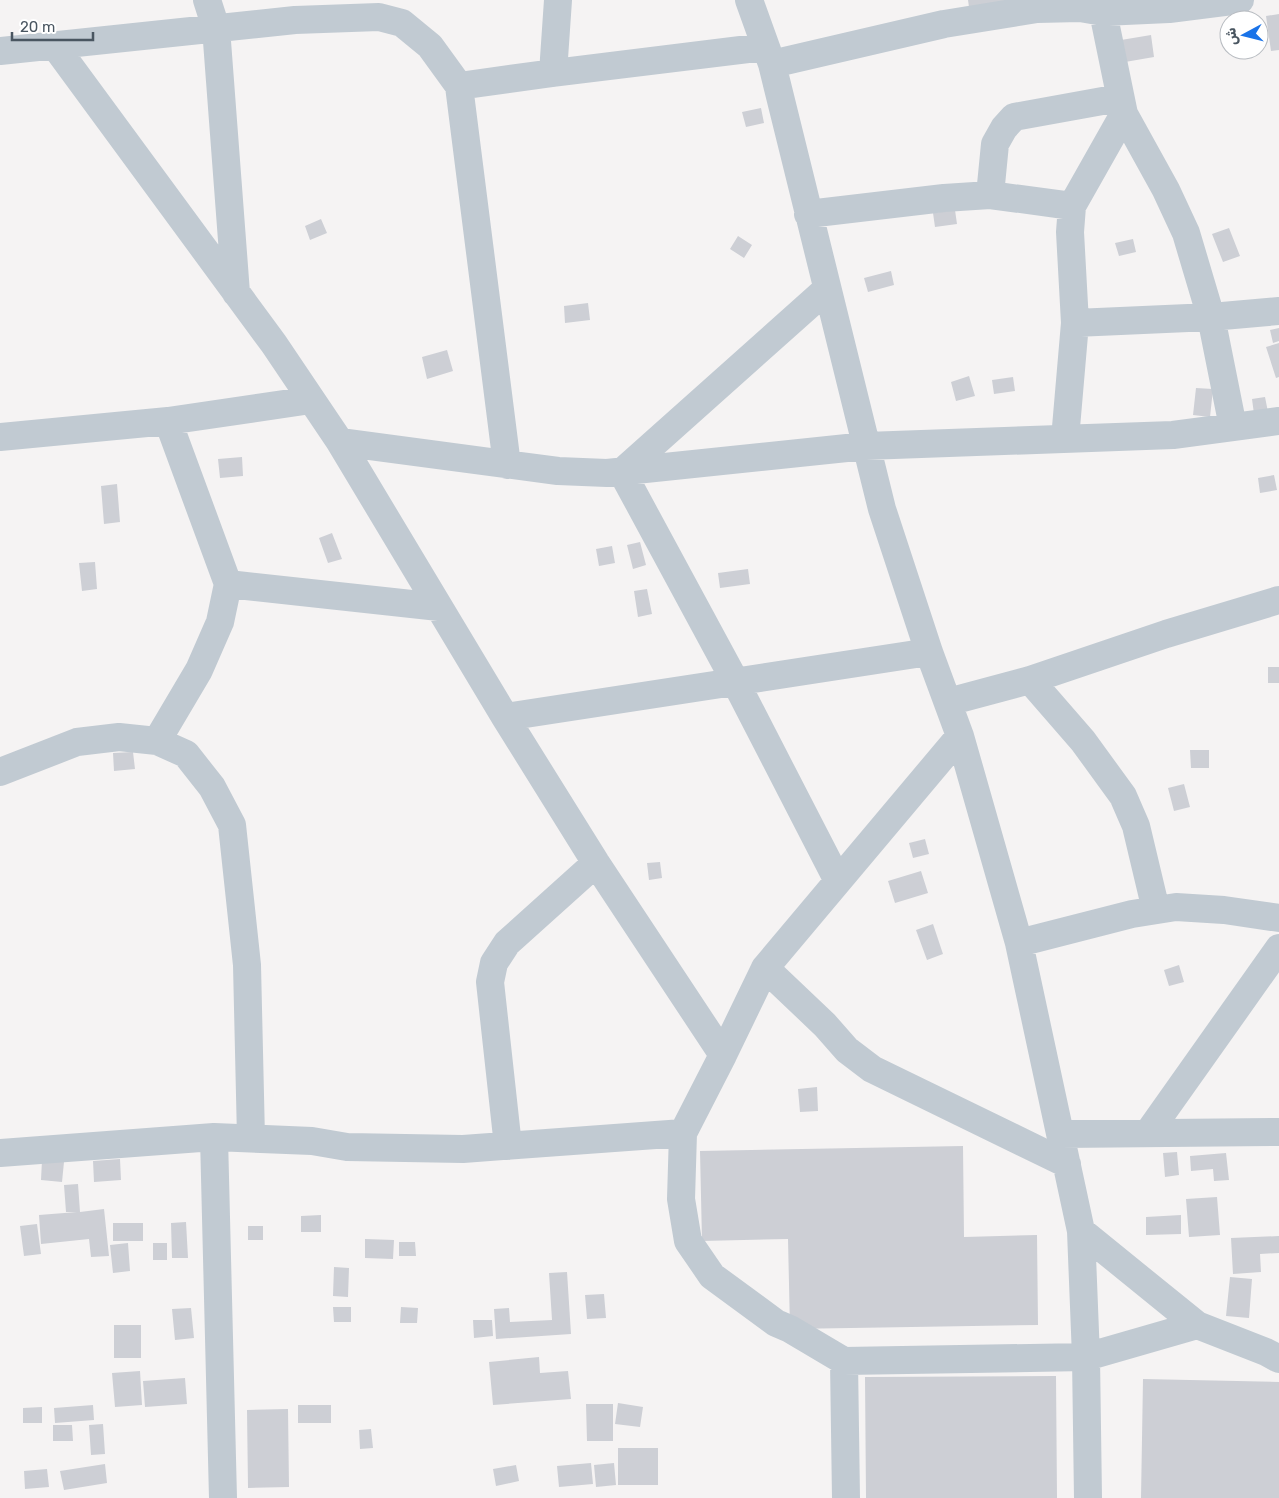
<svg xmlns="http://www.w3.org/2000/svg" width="1279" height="1498" font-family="Rubik,'Noto Naskh Arabic',sans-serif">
<rect width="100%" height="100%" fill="#f5f3f3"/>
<path fill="#cdcfd5" d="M968,0H1015L970,14Z
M1279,14V50L1271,51L1266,16Z
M1151,35L1154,57L1125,62L1121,40Z
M761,108L764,123L746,127L742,112Z
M955,210L957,224L935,227L933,213Z
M321,219L327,233L310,240L305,226Z
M1229,228L1240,256L1223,262L1212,234Z
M738,236L752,245L744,258L730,249Z
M1133,239L1136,252L1119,256L1115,243Z
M891,271L894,285L868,292L864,278Z
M588,303L590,320L565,323L564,306Z
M1279,328V341L1273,343L1270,330Z
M1279,343V377L1276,378L1266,347Z
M447,350L453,371L427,379L422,357Z
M969,376L975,396L956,401L951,382Z
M1013,377L1015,391L994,394L992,380Z
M1196,388L1213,389L1210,417L1193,415Z
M1265,397L1268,412L1254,414L1252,399Z
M242,457L243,476L220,478L218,459Z
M1274,475L1277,490L1260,493L1258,478Z
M117,484L120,522L104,524L101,486Z
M332,533L342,559L328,563L319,538Z
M640,542L646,565L633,569L627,545Z
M612,546L615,563L599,566L596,549Z
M95,562L97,589L82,591L79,563Z
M748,569L750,584L720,588L718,573Z
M647,589L652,614L638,617L634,591Z
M1268,667H1279V683H1268Z
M1190,750H1209V768H1191Z
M133,752L135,769L114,771L113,753Z
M1184,784L1190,807L1174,811L1168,788Z
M925,839L929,854L913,858L909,843Z
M660,862L662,878L649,880L647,863Z
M921,871L928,893L895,903L888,881Z
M933,924L943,954L927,960L916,930Z
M1179,965L1184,982L1169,986L1164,970Z
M817,1087L818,1111L800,1112L798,1089Z
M963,1146L964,1237L1037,1235L1038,1325L790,1329L788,1239L702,1241L700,1151Z
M1177,1152L1179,1175L1165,1177L1163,1153Z
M1226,1153L1229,1180L1214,1181L1213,1169L1191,1171L1190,1156Z
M120,1159L121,1180L94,1182L93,1161Z
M42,1160L64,1162L62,1182L41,1180Z
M78,1184L80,1212L104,1209L109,1256L91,1257L89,1239L41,1244L39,1215L77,1212H66L64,1185Z
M1217,1197L1220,1235L1189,1237L1186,1199Z
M321,1215V1232H301V1216Z
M1181,1215V1234L1146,1235V1217Z
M186,1222L188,1258H172L171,1223Z
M113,1223H143V1241H113Z
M37,1224L41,1254L24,1256L20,1226Z
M248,1226H263V1240H248Z
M1279,1236V1253L1260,1254L1261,1272L1233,1274L1231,1238Z
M365,1239L394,1240L393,1259L365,1258Z
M399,1242H415L416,1256H399Z
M128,1243L130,1271L113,1273L110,1245Z
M153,1243H167V1260H153Z
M334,1267L349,1268L348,1297L333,1296Z
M567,1272L571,1334L496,1339L494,1309L509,1308L510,1322L552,1320L549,1273Z
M1230,1277L1252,1279L1249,1318L1226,1316Z
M604,1294L606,1318L587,1319L585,1295Z
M333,1307H351V1322H334Z
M401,1307L418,1308L417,1323H400Z
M191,1308L194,1338L175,1340L172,1309Z
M473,1320H492L493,1336L474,1338Z
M114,1325H141V1358H114Z
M539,1357L540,1373L568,1371L571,1399L493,1405L489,1362Z
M140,1371L142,1405L115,1407L112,1373Z
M1056,1376L1057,1498H866L865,1377Z
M185,1378L187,1404L145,1407L143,1381Z
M1143,1379L1279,1382V1498H1141Z
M618,1403L643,1407L640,1427L615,1424Z
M586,1404H613V1441H587Z
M93,1405L94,1420L55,1423L54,1408Z
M298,1405H331V1423H298Z
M42,1407V1423H23V1408Z
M288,1409L289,1487L248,1488L247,1410Z
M103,1424L105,1454L91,1455L89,1425Z
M53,1425H72L73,1441H53Z
M371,1429L373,1448L360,1449L359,1430Z
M618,1448H658V1485H618Z
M591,1463L593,1484L559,1487L557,1466Z
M614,1463L616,1485L596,1487L594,1465Z
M105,1464L107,1483L64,1490L60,1471Z
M516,1465L519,1481L496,1486L493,1469Z
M47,1469L49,1487L25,1489L24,1471Z"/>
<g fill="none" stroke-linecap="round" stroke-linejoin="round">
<path stroke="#c1cad2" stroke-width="28" d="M207,0L216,28L236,293
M749,0L772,64L882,509L929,652L960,736L1019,943L1081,1231L1086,1357L1088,1498
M1103,12L1124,114L1166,190L1186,233L1211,317L1233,427
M55,46L274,344L340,442L505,717L596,863L723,1055
M0,51L295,20L379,17L402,23L430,46L459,86L507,465
M772,64L944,24L1037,9L1080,8L1103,12L1169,9L1240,0
M553,73L558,0
M459,86L553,73L765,47
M990,195L995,144L1004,128L1014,117L1119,98
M808,214L944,198L990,195L1072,206
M827,289L622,472L735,681L838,881
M1075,323L1211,317L1279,311
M0,437L168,421L311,400
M1065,439L1075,323L1070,232L1072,206L1124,114
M340,442L558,471L607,473L866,446L1173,435L1279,421
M228,584L439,607
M1030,680L1083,741L1123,796L1136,826L1156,910
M948,702L1030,680L1166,634L1279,600
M505,717L929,652
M960,736L765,968L723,1055L683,1133L681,1199L688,1241L712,1276L776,1323L790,1329L844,1361L1086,1357L1197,1325
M157,741L199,670L220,622L228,584L168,421
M0,772L77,742L119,737L157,741L186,754L212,787L232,825L247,965L251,1138
M1019,943L1132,914L1176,907L1224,910L1279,918
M765,968L825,1025L847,1050L872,1069L1067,1164
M1148,1133L1279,948
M1061,1134L1279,1132
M214,1137L223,1498
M508,1146L490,982L494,963L507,943L596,863
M0,1153L214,1137L312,1141L347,1147L463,1149L683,1133
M1081,1231L1197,1325L1266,1352L1279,1359
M844,1361L846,1498"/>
</g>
<g transform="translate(1244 35) rotate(263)"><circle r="24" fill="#ffffff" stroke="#b7bbc0"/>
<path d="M0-4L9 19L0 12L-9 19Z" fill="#1a73e8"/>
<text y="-8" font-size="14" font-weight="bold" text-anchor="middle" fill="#4a5661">ش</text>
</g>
<path d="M12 32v8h81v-8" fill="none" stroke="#4a5661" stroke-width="2.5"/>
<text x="20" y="32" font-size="15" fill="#4a5661" stroke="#ffffff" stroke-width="4" paint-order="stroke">20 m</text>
</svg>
